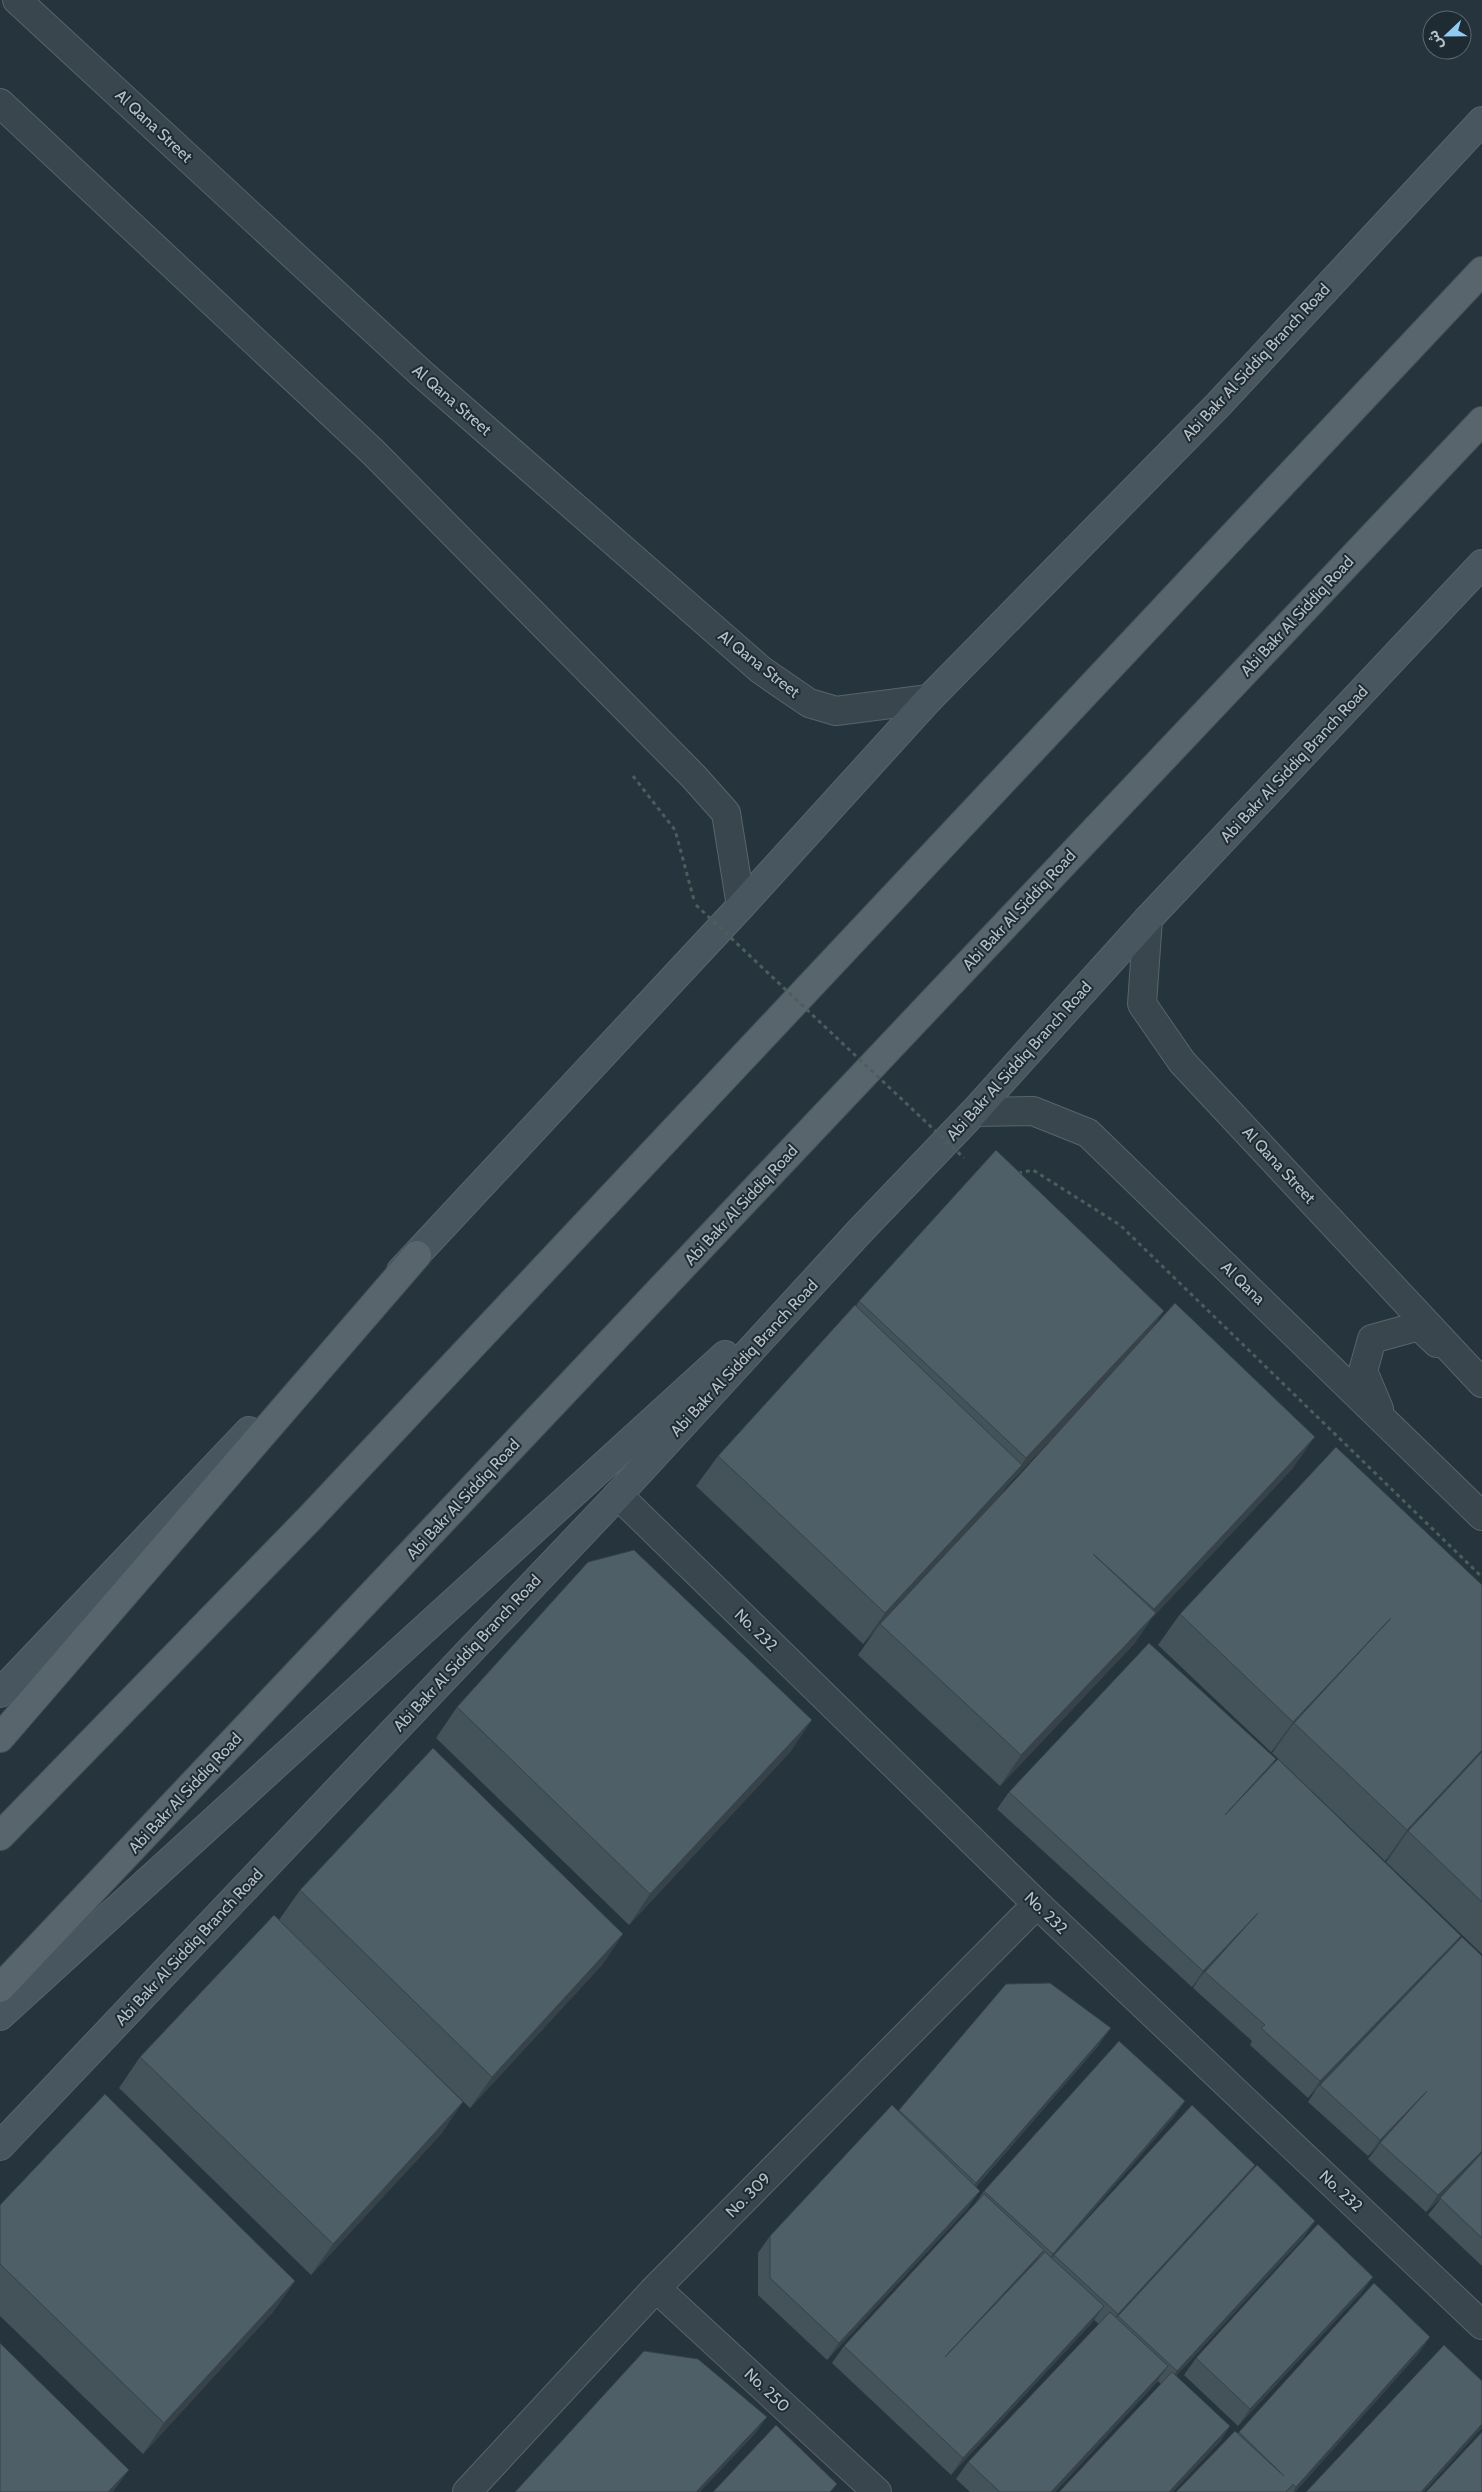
<svg xmlns="http://www.w3.org/2000/svg" width="1482" height="2492" font-family="Cabin,'Noto Sans Arabic',sans-serif">
<rect width="100%" height="100%" fill="#26353d"/>
<g fill="none" stroke-linecap="round" stroke-linejoin="round">
<g stroke="#58646b" stroke-width="30">
<path id="minor" d="M618,1495L1037,1904L1482,2325
M656,2288L877,2492
M467,2492L656,2288L1037,1904"/>
</g>
<g stroke="#58646b" stroke-width="30">
<path id="tertiary" d="M17,0L421,373L761,670L809,703L836,711L929,699
M0,103L374,453L694,777L726,813L741,906
M1148,919L1142,1004L1182,1062L1482,1383
M974,1112L1033,1111L1088,1133L1482,1516
M1379,1409L1363,1371L1372,1339L1419,1326L1437,1343"/>
</g>
<g stroke="#58646b" stroke-width="30">
<path id="secondary" d="M401,1271L741,906L929,699L1218,405L1482,121
M0,1693L249,1431
M0,2016L725,1355
M0,2146L618,1495L860,1231L974,1112L1148,919L1482,564"/>
</g>
<g stroke="#465259" stroke-width="30">
<path id="primary" d="M0,1738L417,1255
M0,1836L310,1518L1482,271
M0,1988L1482,421"/>
</g>
<path stroke="#4a5f5c" stroke-width="3" stroke-dasharray="4 4" stroke-linecap="butt" d="M633,776L675,830L694,900
M1018,1173L1033,1170L1120,1225L1482,1577"/>
<use href="#minor" stroke="#3a464d" stroke-width="28"/>
<use href="#tertiary" stroke="#3a464d" stroke-width="28"/>
<use href="#secondary" stroke="#485660" stroke-width="28"/>
<use href="#primary" stroke="#58656d" stroke-width="28"/>
<path stroke="#4a5f5c" stroke-width="3" stroke-dasharray="4 4" stroke-linecap="butt" d="M696,905L964,1158"/>
</g>
<path fill="#445259" fill-rule="evenodd" d="M859,1301L1164,1311L1149,1332L1293,1468L1152,1618L1134,1644L1000,1786L858,1655L875,1631L863,1644L696,1486L718,1456L856,1306ZM1087,1401L1015,1480L1000,1496L1006,1487Z
M1482,1585V1954L1386,1862L1393,1853L1385,1861L1272,1753L1278,1745L1271,1752L1158,1645L1180,1614Z
M457,1707L791,1751L629,1925L436,1738Z
M1276,1759L1269,1769L1455,1944L1482,1956V2266L1428,2215L1443,2196L1426,2212L1368,2159L1377,2148L1368,2156L1308,2102L1317,2088L1308,2098L1250,2045L1252,2041L1193,1988L1199,1979L1192,1987L997,1809L1009,1792Z
M300,1890L623,1934L602,1965L470,2108L386,2026L442,2133L311,2275L119,2088L140,2057L279,1920Z
M1099,2045L976,2187L968,2208L827,2360L758,2295V2253L770,2236L899,2110Z
M1185,2101L1173,2118L1051,2259L1054,2255L1255,2165L1250,2173L1315,2221L1303,2238L1176,2376L1230,2426L1219,2443L1158,2381L1055,2492H970L956,2479L968,2462L1099,2324L1094,2320L951,2475L832,2363L844,2346L974,2205L984,2191Z
M0,2205L295,2281L273,2312L143,2454L0,2316Z
M1373,2277L1361,2293L1238,2426L1184,2375L1196,2358Z
M1430,2337L1418,2354L1295,2492H1176L1239,2432Z"/>
<path fill="#374249" d="M1164,1311L1142,1342L1006,1487L1000,1496L880,1624L875,1631L863,1644L885,1613L1020,1467L1026,1458Z
M1315,1437L1293,1468L1152,1618L1134,1644L1000,1786L1021,1755L1136,1634L1154,1609Z
M1391,1618L1294,1723L1278,1745L1271,1752L1293,1722Z
M812,1720L791,1751L629,1925L650,1894Z
M1482,1750V1757L1408,1831L1393,1853L1385,1861L1407,1830Z
M1276,1759L1265,1775L1225,1815Z
M1258,1913L1205,1972L1199,1979L1192,1987L1203,1971Z
M623,1934L602,1965L470,2108L492,2077Z
M1461,1936L1449,1953L1320,2085L1308,2098L1320,2081Z
M1111,2028L1099,2045L964,2200L976,2183Z
M1427,2091L1380,2143L1377,2148L1368,2156L1380,2140Z
M1185,2101L1173,2118L1041,2271L1053,2254Z
M463,2102L442,2133L311,2275L333,2244Z
M1482,2151V2156L1426,2212L1438,2195Z
M1255,2165L1244,2182L1118,2316L1106,2331L1118,2314Z
M980,2191L968,2208L827,2360L839,2343Z
M1315,2221L1303,2238L1165,2388L1177,2371Z
M1044,2250L1032,2267L945,2357Z
M1373,2277L1361,2293L1238,2426L1250,2409Z
M295,2281L273,2312L143,2454L164,2423Z
M1104,2306L1092,2323L951,2475L963,2458Z
M1430,2337L1418,2354L1295,2492H1293L1296,2487Z
M1168,2366L1156,2383L1055,2492H1051Z
M767,2417L755,2434L700,2492H696Z
M1482,2424V2428L1424,2492H1421Z
M1230,2426L1219,2443L1173,2492H1169Z
M129,2470L113,2492H108Z"/>
<path fill="#4f5f68" stroke="#374249" d="M996,1150L1164,1311L1026,1458L859,1301Z
M1175,1303L1315,1437L1154,1609L1093,1554L1156,1613L1021,1755L880,1624L1015,1480Z
M855,1305L1022,1465L885,1613L718,1456Z
M1336,1447L1482,1585V1750L1407,1830L1294,1723L1391,1618L1293,1722L1180,1614Z
M634,1550L812,1720L650,1894L457,1707L588,1562Z
M1149,1643L1276,1759L1225,1815L1278,1759L1461,1936L1320,2081L1261,2028L1265,2025L1205,1972L1258,1913L1203,1971L1009,1792Z
M433,1748L623,1934L492,2077L300,1890Z
M1482,1752V1902L1408,1831Z
M274,1915L463,2102L333,2244L140,2057Z
M1462,1937L1482,1956V2151L1438,2195L1380,2143L1427,2091L1380,2140L1320,2085Z
M1050,1983L1111,2028L976,2183L899,2110L1006,1984Z
M1119,2041L1185,2101L1053,2254L984,2191Z
M105,2094L295,2281L164,2423L0,2264V2205Z
M892,2105L980,2191L839,2343L770,2278V2236Z
M1192,2105L1255,2165L1118,2314L1054,2255Z
M1482,2153V2238L1440,2198Z
M1257,2165L1315,2221L1177,2371L1118,2316Z
M984,2194L1044,2250L945,2357L1045,2252L1104,2306L963,2458L844,2346Z
M1318,2224L1373,2277L1250,2409L1196,2358Z
M1374,2283L1430,2337L1296,2487L1293,2484L1286,2492H1176L1235,2431L1284,2476L1239,2432Z
M1110,2312L1168,2366L1051,2492H1000L968,2462Z
M0,2343L129,2470L108,2492H0Z
M1444,2345L1482,2381V2424L1421,2492H1306Z
M644,2351L698,2359L767,2417L696,2492H515Z
M1172,2372L1230,2426L1169,2492H1059Z
M776,2425L837,2484L830,2492H713Z
M1482,2432V2492H1426Z"/>
<g text-anchor="middle" dominant-baseline="central" stroke-width="4" stroke-linejoin="round" paint-order="stroke">
<g font-size="16" fill="#b6c1c8" stroke="#1f2b32">
<text transform="translate(154 126) rotate(43)">Al Qana Street</text>
<text transform="translate(1256 362) rotate(-47)">Abi Bakr Al Siddiq Branch Road</text>
<text transform="translate(452 400) rotate(41)">Al Qana Street</text>
<text transform="translate(1297 616) rotate(-47)">Abi Bakr Al Siddiq Road</text>
<text transform="translate(759 664) rotate(38)">Al Qana Street</text>
<text transform="translate(1294 764) rotate(-47)">Abi Bakr Al Siddiq Branch Road</text>
<text transform="translate(1019 910) rotate(-47)">Abi Bakr Al Siddiq Road</text>
<text transform="translate(1019 1061) rotate(-48)">Abi Bakr Al Siddiq Branch Road</text>
<text transform="translate(1279 1165) rotate(47)">Al Qana Street</text>
<text transform="translate(741 1205) rotate(-47)">Abi Bakr Al Siddiq Road</text>
<text transform="translate(1243 1283) rotate(44)">Al Qana</text>
<text transform="translate(744 1358) rotate(-47)">Abi Bakr Al Siddiq Branch Road</text>
<text transform="translate(463 1499) rotate(-47)">Abi Bakr Al Siddiq Road</text>
<text transform="translate(756 1630) rotate(44)">No. 232</text>
<text transform="translate(467 1653) rotate(-47)">Abi Bakr Al Siddiq Branch Road</text>
<text transform="translate(185 1793) rotate(-47)">Abi Bakr Al Siddiq Road</text>
<text transform="translate(1046 1913) rotate(44)">No. 232</text>
<text transform="translate(189 1947) rotate(-47)">Abi Bakr Al Siddiq Branch Road</text>
<text transform="translate(1341 2191) rotate(43)">No. 232</text>
<text transform="translate(748 2195) rotate(-45)">No. 309</text>
<text transform="translate(767 2390) rotate(43)">No. 250</text>
</g>
</g>
<g transform="translate(1447 35) rotate(248)"><circle r="24" fill="#1f2b32" stroke="#5b676e"/>
<path d="M0-4L9 19L0 12L-9 19Z" fill="#91cbf2"/>
<text y="-8" font-size="14" font-weight="bold" text-anchor="middle" fill="#b6c1c8">ش</text>
</g>
</svg>
